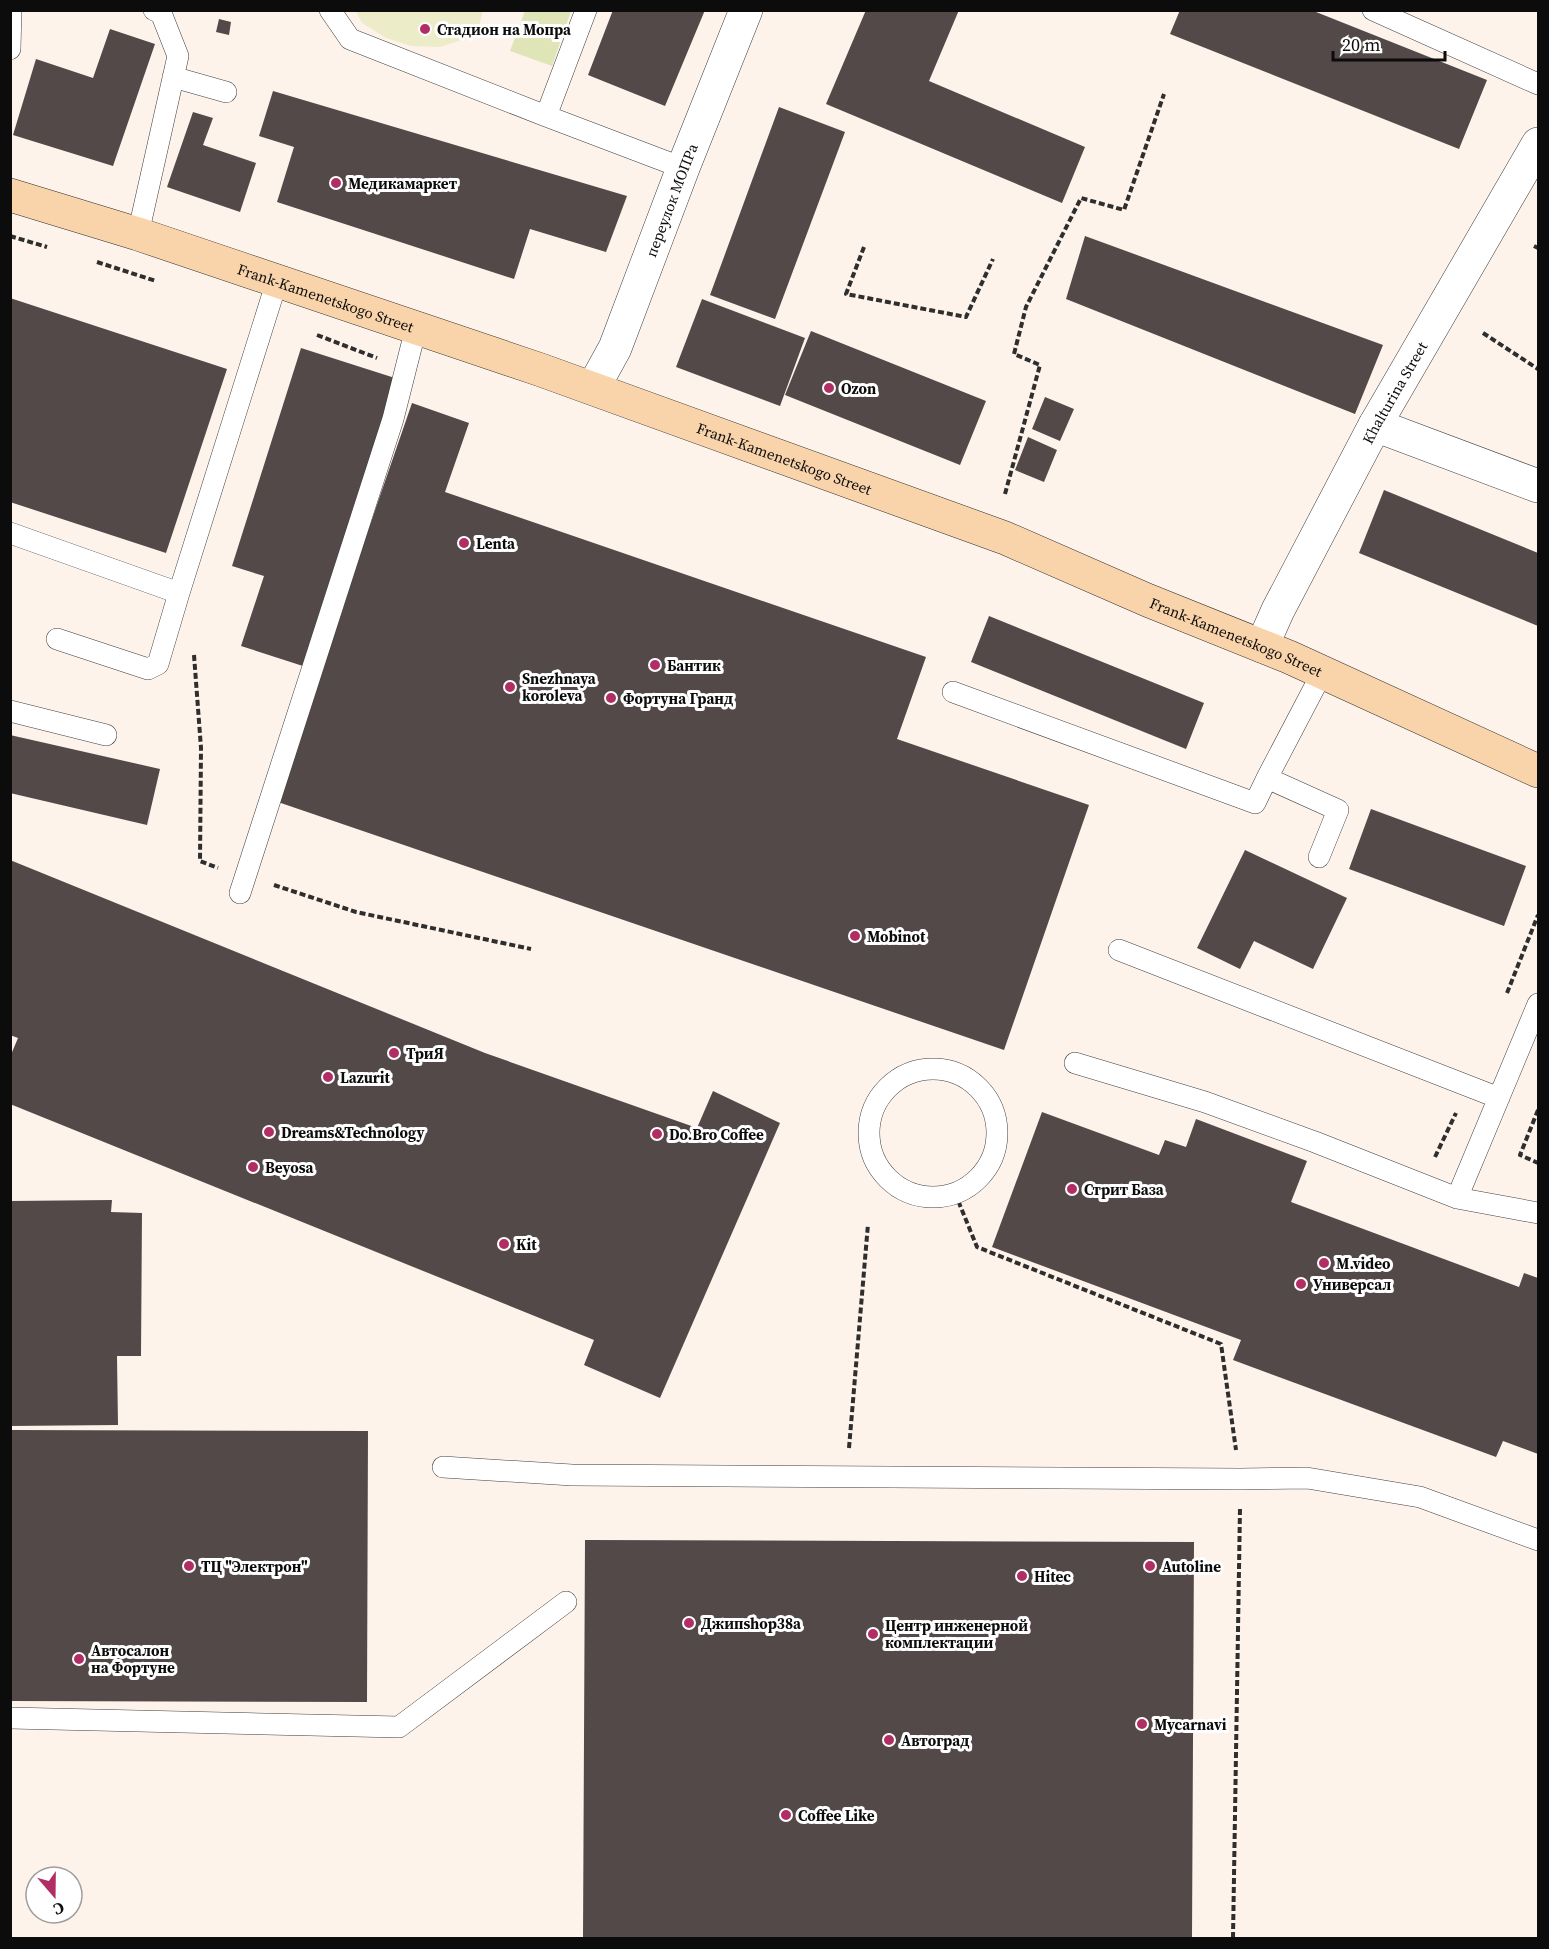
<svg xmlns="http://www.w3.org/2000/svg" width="1549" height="1949" font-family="'Source Serif 4',serif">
<rect width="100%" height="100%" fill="#fef3eb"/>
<path fill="#e0e5b8" d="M525,11H571L552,66L510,51Z"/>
<path fill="#edecc9" d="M356,11H483L477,35L440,47L411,46L386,38L362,23Z"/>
<path fill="#534949" d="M613,10H705L665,106L588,75Z
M866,10H959L929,81L1085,147L1062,203L826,104Z
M1180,10H1311L1487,80L1459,149L1170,34Z
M219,19L231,22L229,35L216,32Z
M110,29L155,44L113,166L13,135L36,59L93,78Z
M273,91L627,196L606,252L530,229L514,279L277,202L294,147L259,136Z
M779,107L845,132L775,319L710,295Z
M193,112L213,118L203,145L256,163L240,212L167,187Z
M1085,236L1383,345L1355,414L1066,299Z
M10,298L227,369L166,553L10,502Z
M702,299L805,338L780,406L676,367Z
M811,331L986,401L960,465L785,395Z
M301,348L398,379L306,667L241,646L264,576L232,566Z
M1045,397L1074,409L1060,441L1032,429Z
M412,403L469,423L445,492L926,657L897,739L1089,805L1004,1050L275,801Z
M1028,437L1057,450L1044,482L1015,470Z
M1384,490L1538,553V626L1359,553Z
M989,616L1204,703L1186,749L971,662Z
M10,735L160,769L147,825L10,793Z
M1371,809L1526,866L1504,926L1349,869Z
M1245,850L1347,898L1313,969L1254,941L1240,969L1197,948Z
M10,860L485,1053L697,1128L713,1091L780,1123L660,1398L584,1365L594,1340L10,1104V1057L18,1038L10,1035Z
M1042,1112L1159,1155L1165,1140L1186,1147L1196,1119L1307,1161L1291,1202L1519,1287L1524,1273L1538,1278V1454L1503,1441L1496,1457L1233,1360L1241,1340L992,1247Z
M112,1200L111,1212L142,1213L141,1356H117L118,1425L10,1426V1201Z
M10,1430L368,1431L367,1702L10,1701Z
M585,1540L1194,1542L1192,1938H583Z"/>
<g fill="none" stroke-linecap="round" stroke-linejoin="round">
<g stroke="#3f3f3f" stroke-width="22">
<path id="lane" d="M330,10L350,39L546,116
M586,10L546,116L683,168
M1373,10L1538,84
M10,49L11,10
M173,77L226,92
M138,234L178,56L161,13L154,10
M10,533L179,593L277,281
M57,639L148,669L158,664L179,593
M953,692L1255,803L1267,778
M10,711L106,735
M1319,857L1338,810L1267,778L1322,673
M240,893L393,419L416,328
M1119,950L1499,1098
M1075,1063L1205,1102L1315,1142L1457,1198L1538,1213
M869 1133a64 64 0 1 1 128 0a64 64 0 1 1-128 0Z
M1457,1198L1538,1004
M443,1467L572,1475L1240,1479L1307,1478L1420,1497L1538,1540
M10,1718L399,1727L566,1602"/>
</g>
<g stroke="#3f3f3f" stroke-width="34">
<g id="street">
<path id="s1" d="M593,388L615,348L683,168L746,10"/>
<path d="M1375,425L1538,486"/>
<path id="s2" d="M1262,646L1278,610L1375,425L1538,144"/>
</g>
</g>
<g stroke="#2e2e2e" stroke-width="34">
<g id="secondary">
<path id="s3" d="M10,195L138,234L541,370L1005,538L1147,600L1289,657L1538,771"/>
</g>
</g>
<path stroke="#2e2e2e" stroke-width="4" stroke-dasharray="6 3" stroke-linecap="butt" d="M10,236L47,247
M1534,246L1538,248
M864,247L846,294L966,317L993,259
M97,262L156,281
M1483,333L1538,369
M317,335L377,358
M1005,494L1040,365L1014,354L1026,307L1081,198L1124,210L1164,94
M194,655L201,748L200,861L218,868
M274,885L356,912L531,949
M1507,993L1538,915
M1538,1110L1520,1155L1538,1163
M1435,1157L1456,1113
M955,1193L977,1247L1221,1344L1236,1450
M849,1448L868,1224
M1233,1938L1240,1508"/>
<use href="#lane" stroke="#fff" stroke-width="21"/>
<use href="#street" stroke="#fff" stroke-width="33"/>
<use href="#secondary" stroke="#f9d4ab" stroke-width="33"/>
</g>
<g fill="#b12e64" stroke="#fff" stroke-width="2">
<circle cx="425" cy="29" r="6"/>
<circle cx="336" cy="183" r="6"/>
<circle cx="829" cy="388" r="6"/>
<circle cx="464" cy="543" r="6"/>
<circle cx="655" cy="665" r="6"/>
<circle cx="510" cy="687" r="6"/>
<circle cx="611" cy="698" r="6"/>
<circle cx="855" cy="936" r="6"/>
<circle cx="394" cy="1053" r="6"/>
<circle cx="328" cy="1077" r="6"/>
<circle cx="269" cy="1132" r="6"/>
<circle cx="657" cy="1134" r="6"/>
<circle cx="253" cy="1167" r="6"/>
<circle cx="1072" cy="1189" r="6"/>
<circle cx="504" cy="1244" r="6"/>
<circle cx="1324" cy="1263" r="6"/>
<circle cx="1301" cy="1284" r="6"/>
<circle cx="189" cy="1566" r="6"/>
<circle cx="1150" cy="1566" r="6"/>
<circle cx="1022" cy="1576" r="6"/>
<circle cx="689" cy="1623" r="6"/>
<circle cx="873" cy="1634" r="6"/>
<circle cx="79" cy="1659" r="6"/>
<circle cx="1142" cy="1724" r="6"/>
<circle cx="889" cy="1740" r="6"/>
<circle cx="786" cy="1815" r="6"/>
</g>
<g text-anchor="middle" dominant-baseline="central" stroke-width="6" stroke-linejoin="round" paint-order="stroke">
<g font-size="15" font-weight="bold" fill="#0c0c0c" stroke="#fff" text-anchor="start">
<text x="437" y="29">Стадион на Мопра</text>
<text x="348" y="183">Медикамаркет</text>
<text x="841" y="388">Ozon</text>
<text x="476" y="543">Lenta</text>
<text x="667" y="665">Бантик</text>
<text x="522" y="678">Snezhnaya<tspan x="522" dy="17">koroleva</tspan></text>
<text x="623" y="698">Фортуна Гранд</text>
<text x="867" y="936">Mobinot</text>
<text x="406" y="1053">ТриЯ</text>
<text x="340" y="1077">Lazurit</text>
<text x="281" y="1132">Dreams&amp;Technology</text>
<text x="669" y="1134">Do.Bro Coffee</text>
<text x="265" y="1167">Beyosa</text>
<text x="1084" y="1189">Стрит База</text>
<text x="516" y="1244">Kit</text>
<text x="1336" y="1263">M.video</text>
<text x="1313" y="1284">Универсал</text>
<text x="201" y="1566">ТЦ "Электрон"</text>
<text x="1162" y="1566">Autoline</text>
<text x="1034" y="1576">Hitec</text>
<text x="701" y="1623">Джипshop38а</text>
<text x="885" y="1625">Центр инженерной<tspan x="885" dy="17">комплектации</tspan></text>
<text x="91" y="1650">Автосалон<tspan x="91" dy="17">на Фортуне</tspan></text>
<text x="1154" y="1724">Mycarnavi</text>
<text x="901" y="1740">Автоград</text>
<text x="798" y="1815">Coffee Like</text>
</g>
<g font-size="15" fill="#0c0c0c" stroke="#fff">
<text stroke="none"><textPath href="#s1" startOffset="204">переулок МОПРа</textPath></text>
<text stroke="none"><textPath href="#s3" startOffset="332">Frank-Kamenetskogo Street</textPath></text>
<text stroke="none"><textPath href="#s2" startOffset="286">Khalturina Street</textPath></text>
<text stroke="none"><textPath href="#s3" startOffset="818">Frank-Kamenetskogo Street</textPath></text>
<text stroke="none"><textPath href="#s3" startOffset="1304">Frank-Kamenetskogo Street</textPath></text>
</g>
</g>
<rect width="1549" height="1949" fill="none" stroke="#0c0c0c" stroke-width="24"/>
<g transform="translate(54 1895) rotate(160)"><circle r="28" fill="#ffffff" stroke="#9e9e9e" stroke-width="1.5"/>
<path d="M0-4.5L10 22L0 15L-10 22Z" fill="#b12e64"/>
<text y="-9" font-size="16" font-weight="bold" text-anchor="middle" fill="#0c0c0c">С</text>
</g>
<path d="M1333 51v9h112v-9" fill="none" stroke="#0c0c0c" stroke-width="3"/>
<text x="1342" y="51" font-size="18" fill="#0c0c0c" stroke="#ffffff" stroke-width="4.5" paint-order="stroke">20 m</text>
</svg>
